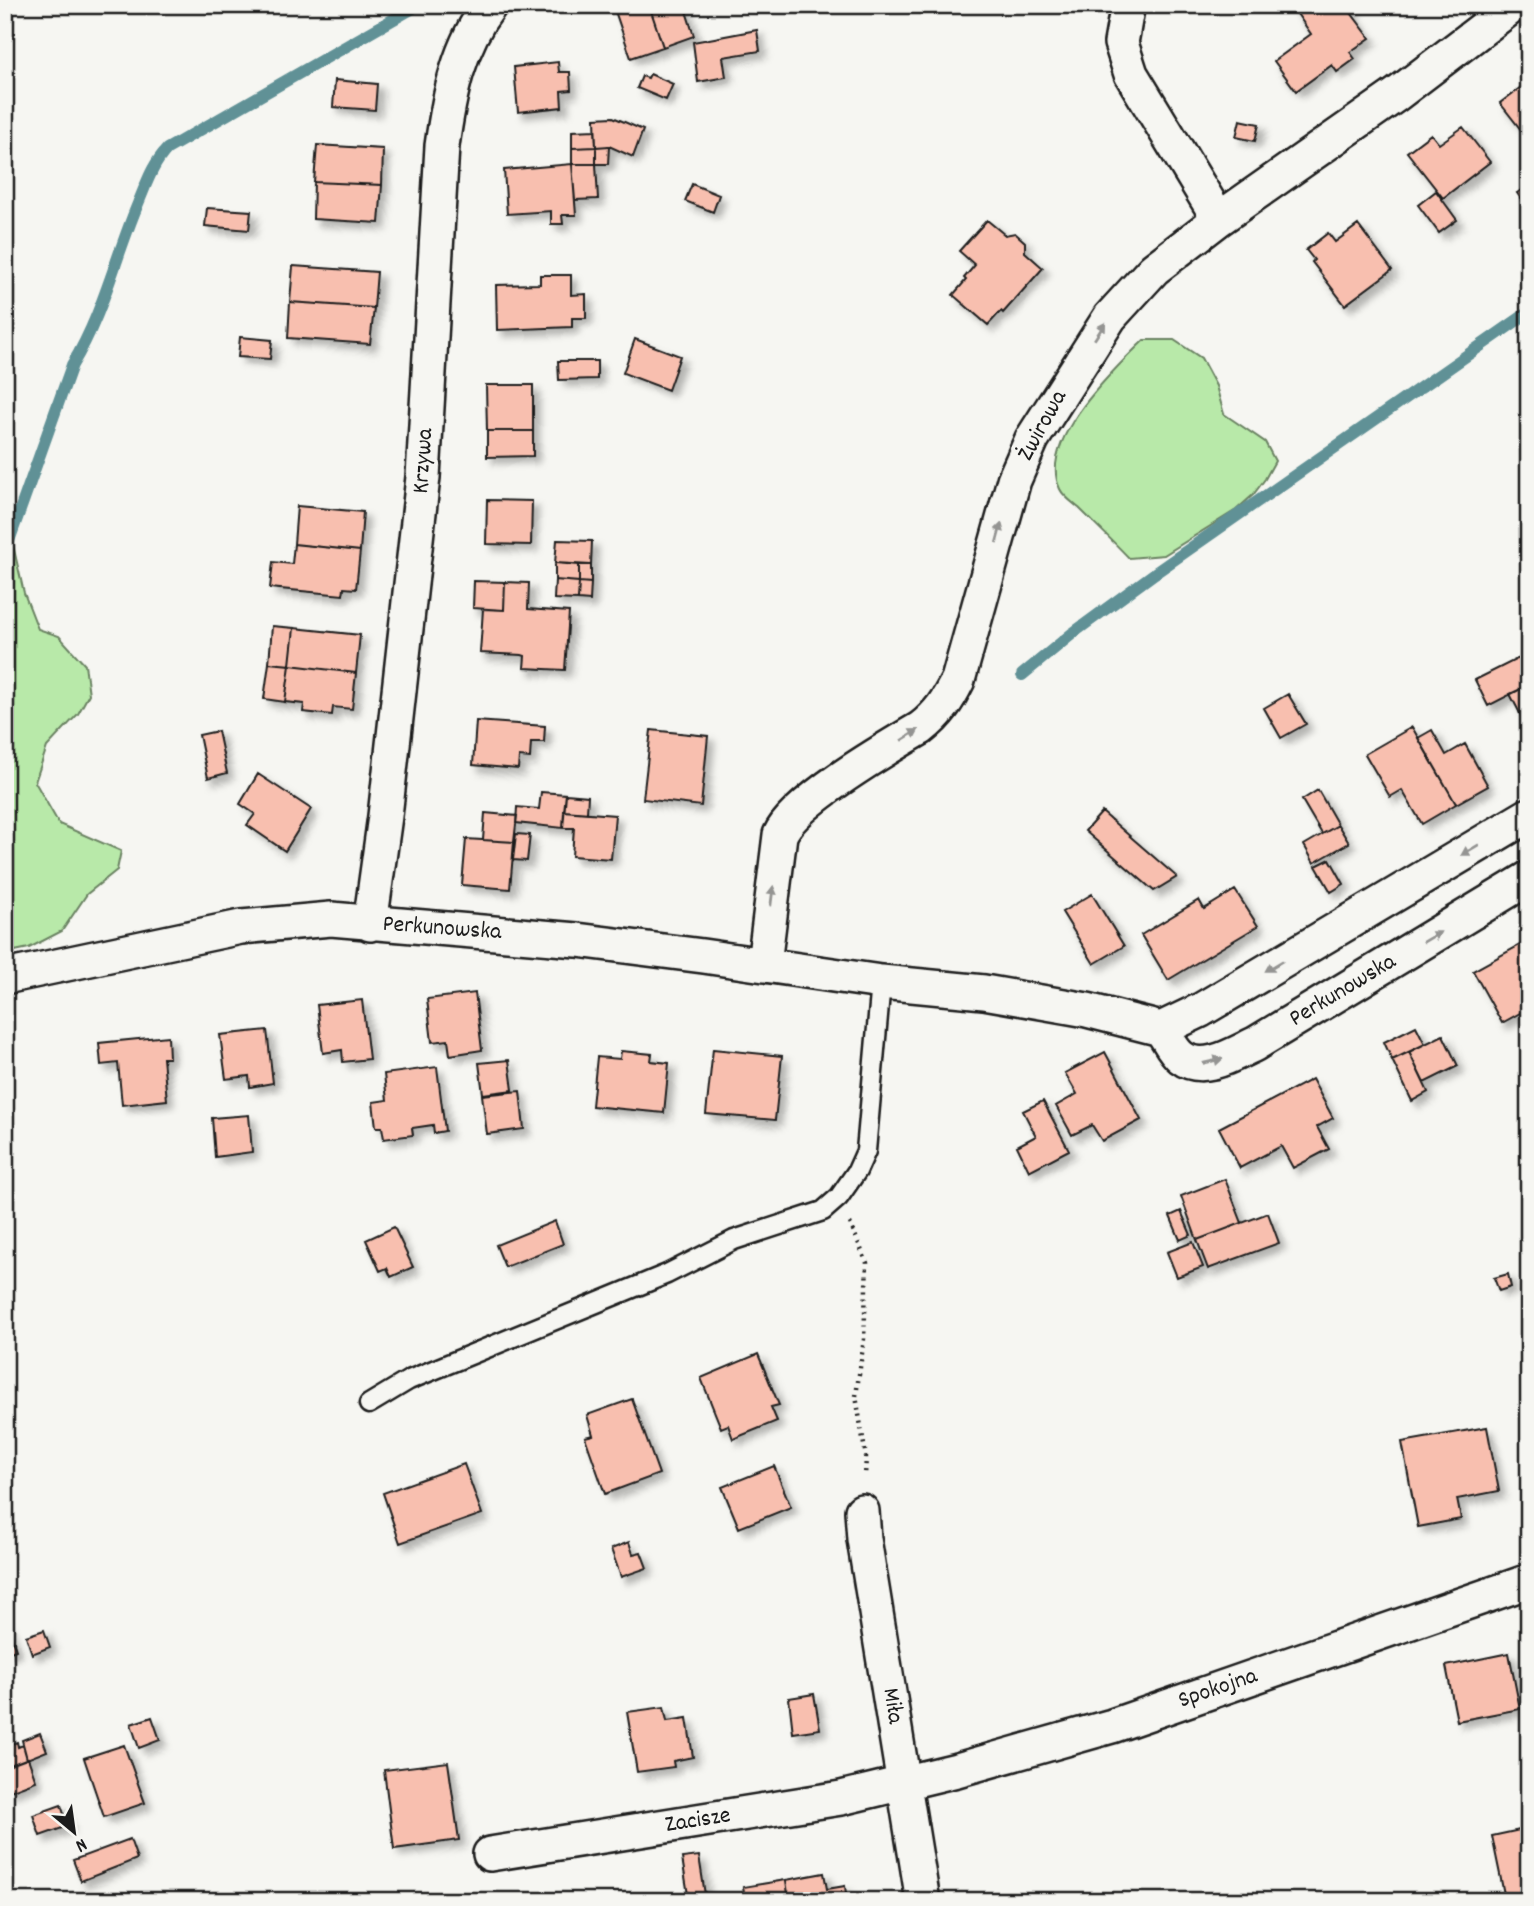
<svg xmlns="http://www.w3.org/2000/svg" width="1534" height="1906" font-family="Dekko,sans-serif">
<defs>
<filter id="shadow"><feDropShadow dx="6" dy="6" stdDeviation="3.5" flood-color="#0004"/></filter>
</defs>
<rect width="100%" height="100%" fill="#f6f6f2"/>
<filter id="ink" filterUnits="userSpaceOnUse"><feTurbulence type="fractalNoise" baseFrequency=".0143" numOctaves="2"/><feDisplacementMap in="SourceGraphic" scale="14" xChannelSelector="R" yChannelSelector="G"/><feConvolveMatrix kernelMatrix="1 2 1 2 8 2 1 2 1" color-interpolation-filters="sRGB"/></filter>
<g filter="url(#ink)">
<path fill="#b8e9a9" stroke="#6a8262" stroke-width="2" d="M1144,340H1174L1201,358L1216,386L1224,414L1265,442L1275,461L1265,479L1253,495L1236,510L1164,555L1129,558C1113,541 1096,525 1079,508C1073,503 1063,496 1060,489C1037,441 1114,370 1144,340Z
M5,522L9,528L24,593L38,629L59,636L85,665L89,694L78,714L47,747L35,782L59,824L121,851L117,870L87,894L62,931L29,948L5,953Z"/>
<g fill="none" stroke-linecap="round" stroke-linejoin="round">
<path stroke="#609196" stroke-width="12" d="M5,552L72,365C102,316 115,259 137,206C146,185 152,165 167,149L413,8
M1022,675L1073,633L1155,573L1529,312"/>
</g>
<path fill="#f8bfaf" stroke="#1c1c1c" stroke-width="2" filter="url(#shadow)" d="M613,5H649L663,47L631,58Z
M649,5H684L694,36L663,47Z
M1291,5H1353L1354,7L1349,10L1370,38L1350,52L1355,59L1337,72L1332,65L1296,91L1274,61L1311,34Z
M757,30L760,51L723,57L726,77L698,82L693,42Z
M558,62L559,72H570L571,90L561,91L562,107L518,112L514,67Z
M650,74L673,84L666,100L637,88L642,76L648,78Z
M335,80L377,84L375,110L333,107Z
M1529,81V140L1500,103Z
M613,117L643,130L633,157L609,146L596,147L595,118Z
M1240,120L1259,124L1255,141L1236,137Z
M1463,127L1490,162L1443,198L1407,152L1431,134L1439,144Z
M595,130L596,147L572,148V131Z
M317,145L383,149L382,185L314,182Z
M609,146L608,164H596V147Z
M596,147V164H572V148Z
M572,164L576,215H562L563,224H551V211L507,214L504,170Z
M572,164H596L598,199L575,200Z
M314,182L382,185L379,223L313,219Z
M692,184L719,195L713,212L685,201Z
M1529,185V210L1517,193Z
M1436,191L1457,220L1439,233L1418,205Z
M207,208L251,211L249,230L205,226Z
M987,220L1005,235L1015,233L1025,242V252L1043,268L1003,313L1001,311L988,325L953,295L966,280L964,278L975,265L959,251Z
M1358,225L1392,270L1345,305L1312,262L1314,260L1306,250L1328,233L1335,242Z
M293,266L377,272L374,308L290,302Z
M540,275H571V295L586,294V318H572V327L497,330L496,285L540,284Z
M290,302L374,308L370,344L288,338Z
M240,337L272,340L270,359L238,357Z
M635,339L680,356L668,390L623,373Z
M558,361H597V379L559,380Z
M486,385H533V431H487Z
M487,431H533V456L487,457Z
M487,500L532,501L531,545L486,544Z
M297,506L363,512L360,551L294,544Z
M557,540L592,541L591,565L555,563Z
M294,544L360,551L356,589L344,588L343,595L270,588L273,562L292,564Z
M555,563L579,565V582L555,580Z
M579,565H591V583L579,582Z
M555,580L579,582L578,600L554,599Z
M474,581L505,582L504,610L473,608Z
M505,582L529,583L528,609L569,612L565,670L524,668L525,656L522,655L480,653L483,609L504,610Z
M579,582L591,583L590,601L578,600Z
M272,626L294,628L290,665L269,663Z
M294,628L360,635L356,673L290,665Z
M1529,653V685L1488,706L1475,680Z
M269,663L290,665L285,702L264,699Z
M290,665L356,673L352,709L333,707L332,715L303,712L304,704L285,702Z
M1529,685V731L1510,694Z
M1288,694L1306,724L1281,738L1264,708Z
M476,721L545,726L544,742H531L530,758L519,757L518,769L473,765Z
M1412,727L1456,804L1422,824L1402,790L1390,797L1365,754Z
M651,730L708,736L701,806L643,799Z
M1432,730L1446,755L1465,744L1488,786L1456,804L1418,738Z
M218,731L227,773L208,778L199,735Z
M258,774L311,809L285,851L247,825L255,814L240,804Z
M1318,790L1338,825L1322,834L1302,800Z
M541,792L566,794L563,828L516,823L517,807L539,809Z
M566,794L588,796L587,813L564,811Z
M564,811L615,815L611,859L572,856L574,828H563Z
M1102,812L1177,877L1154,891L1085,831Z
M485,813L517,816L514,842L483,840Z
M1338,825L1349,843L1314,863L1304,845Z
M516,834L530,835L527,861L513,860Z
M466,839L514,842L510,889L462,885Z
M1330,859L1344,884L1331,892L1316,866Z
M1235,890L1258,926L1168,980L1141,935L1199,900L1204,909Z
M1092,894L1124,946L1094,964L1062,912Z
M1529,940V1008L1502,1023L1473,971Z
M475,993L482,1050L450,1055L448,1040L432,1042L427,999Z
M362,1000L369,1059L343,1062L342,1050L323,1053L317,1005Z
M1416,1026L1425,1044L1392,1060L1384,1042Z
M267,1030L273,1083L250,1087L249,1076L226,1079L220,1035Z
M1443,1035L1458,1066L1424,1083L1409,1052Z
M168,1036L169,1058H163L167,1100L122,1105L118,1063L101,1065L99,1043Z
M713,1049L782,1056L775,1120L706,1114Z
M621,1051L652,1054L651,1061L669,1063L664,1113L592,1106L597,1057L620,1059Z
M1105,1052L1141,1120L1102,1141L1092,1125L1072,1135L1056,1106L1077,1094L1065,1073Z
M1409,1052L1428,1092L1412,1101L1392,1060Z
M509,1060L513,1090L483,1094L479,1063Z
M437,1067L445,1131L434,1133L433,1125L412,1128L413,1135L384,1139L382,1127H376L373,1102L387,1100L384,1074Z
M1312,1079L1333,1118L1317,1127L1329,1149L1293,1168L1281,1146L1240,1168L1219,1128Z
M520,1091L524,1129L487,1134L482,1095Z
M1043,1101L1069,1150L1029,1171L1017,1146L1036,1136L1023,1111Z
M249,1115L252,1152L215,1157L212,1118Z
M1225,1179L1242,1223L1197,1240L1181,1196Z
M1181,1211L1191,1235L1180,1240L1170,1216Z
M1268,1213L1279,1243L1208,1269L1197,1240Z
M555,1221L563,1244L505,1267L496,1245Z
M394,1227L413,1267L391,1277L387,1268L380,1271L366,1240Z
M1193,1242L1203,1267L1177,1277L1167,1252Z
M1508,1274L1511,1287L1499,1291L1494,1278Z
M758,1354L779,1405L771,1407L777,1421L733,1439L728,1425L721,1428L701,1378Z
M632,1399L659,1474L605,1494L585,1437L593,1435L587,1415Z
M1487,1427L1499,1491L1457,1499L1461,1519L1418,1527L1402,1442Z
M464,1464L482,1514L400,1543L383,1493Z
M774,1466L791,1507L739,1528L722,1487Z
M629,1542L633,1554L641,1552L647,1568L621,1577L611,1549Z
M5,1620L16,1650L5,1654Z
M44,1630L50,1647L32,1654L26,1636Z
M1509,1653L1520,1709L1457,1721L1446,1666Z
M814,1694L820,1729L793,1733L789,1698Z
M664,1707L667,1721L687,1718L693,1757L673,1761L674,1767L637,1772L627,1712Z
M152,1717L160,1740L139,1748L131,1724Z
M40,1733L47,1751L27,1759L22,1740Z
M17,1742L18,1747L23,1745L27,1759L5,1767V1746Z
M124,1745L145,1803L104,1817L84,1758Z
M28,1758L36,1781L10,1791L8,1786L5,1787V1767Z
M448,1762L459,1840L394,1849L384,1770Z
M61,1805L68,1826L40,1836L33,1815Z
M1529,1828V1901H1492V1897L1504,1894L1492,1836Z
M130,1839L137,1859L81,1881L73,1860Z
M699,1856L706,1901H689L682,1858Z
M824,1873L827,1889L845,1886L847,1901H789L786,1880Z
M786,1880L789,1901H742L745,1900L743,1887Z"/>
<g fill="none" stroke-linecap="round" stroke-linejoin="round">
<g stroke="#1c1c1c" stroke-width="23">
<path id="lane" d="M369,1404L409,1380L667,1274L734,1240L823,1211L839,1197L857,1171L866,1151L881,982"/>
</g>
<g stroke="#1c1c1c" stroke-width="38">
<path id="street" d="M1127,9L1121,43L1131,74L1219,219
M370,924L385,816L423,477L442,146C449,96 458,46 490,5
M764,964L780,835C794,802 887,748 921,728C939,714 948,700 958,680L1014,480L1032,439L1110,317L1154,269L1219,219L1396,95L1514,5
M5,977L241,927L331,919L577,940L703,956L881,982L984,992L1087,1010L1161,1029L1201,1010L1529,815
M1161,1029C1167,1037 1173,1051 1181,1057C1203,1074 1234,1054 1255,1044L1529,878
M862,1511L864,1539L923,1901
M490,1854L841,1798L957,1770L1112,1726L1529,1581"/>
</g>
<path stroke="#1c1c1c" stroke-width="4.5" stroke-dasharray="2 5" stroke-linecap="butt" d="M850,1223L867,1263L864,1339L856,1396L866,1457L865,1476"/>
<use href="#lane" stroke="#f6f6f2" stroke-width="18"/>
<use href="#street" stroke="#f6f6f2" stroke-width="33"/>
</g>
<defs><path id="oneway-solid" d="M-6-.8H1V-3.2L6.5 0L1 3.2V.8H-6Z" transform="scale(1.75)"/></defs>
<g fill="#949492">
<use href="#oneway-solid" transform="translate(1100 331) rotate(-57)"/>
<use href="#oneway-solid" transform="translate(999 533) rotate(-75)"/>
<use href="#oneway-solid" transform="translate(910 735) rotate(-32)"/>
<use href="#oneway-solid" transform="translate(1470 850) rotate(149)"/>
<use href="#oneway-solid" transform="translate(772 896) rotate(-83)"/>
<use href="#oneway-solid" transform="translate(1432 937) rotate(-31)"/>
<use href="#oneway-solid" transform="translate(1274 966) rotate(149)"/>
<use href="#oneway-solid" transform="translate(1213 1061) rotate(-13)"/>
</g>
</g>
<g text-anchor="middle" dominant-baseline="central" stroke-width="7" stroke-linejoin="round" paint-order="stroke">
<g font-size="24" fill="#1c1c1c" stroke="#f6f6f2">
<text transform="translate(1043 426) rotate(-61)">Żwirowa</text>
<text transform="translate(424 461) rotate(-86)">Krzywa</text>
<text transform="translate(442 929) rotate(4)">Perkunowska</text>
<text transform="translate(1343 991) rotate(-31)">Perkunowska</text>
<text transform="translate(1218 1689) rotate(-19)">Spokojna</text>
<text transform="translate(892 1706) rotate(81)">Miła</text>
<text transform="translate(698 1821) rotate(-9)">Zacisze</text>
</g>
</g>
<rect width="1534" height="1906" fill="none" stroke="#f6f6f2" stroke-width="28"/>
<rect x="14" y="14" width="1506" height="1878" fill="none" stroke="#1c1c1c" stroke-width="2.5" filter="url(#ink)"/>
<g transform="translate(74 1832) rotate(151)" stroke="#f6f6f2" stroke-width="5" paint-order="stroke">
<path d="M0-5L12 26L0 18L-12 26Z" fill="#1c1c1c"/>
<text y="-10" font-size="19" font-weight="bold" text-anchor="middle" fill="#1c1c1c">N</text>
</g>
</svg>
